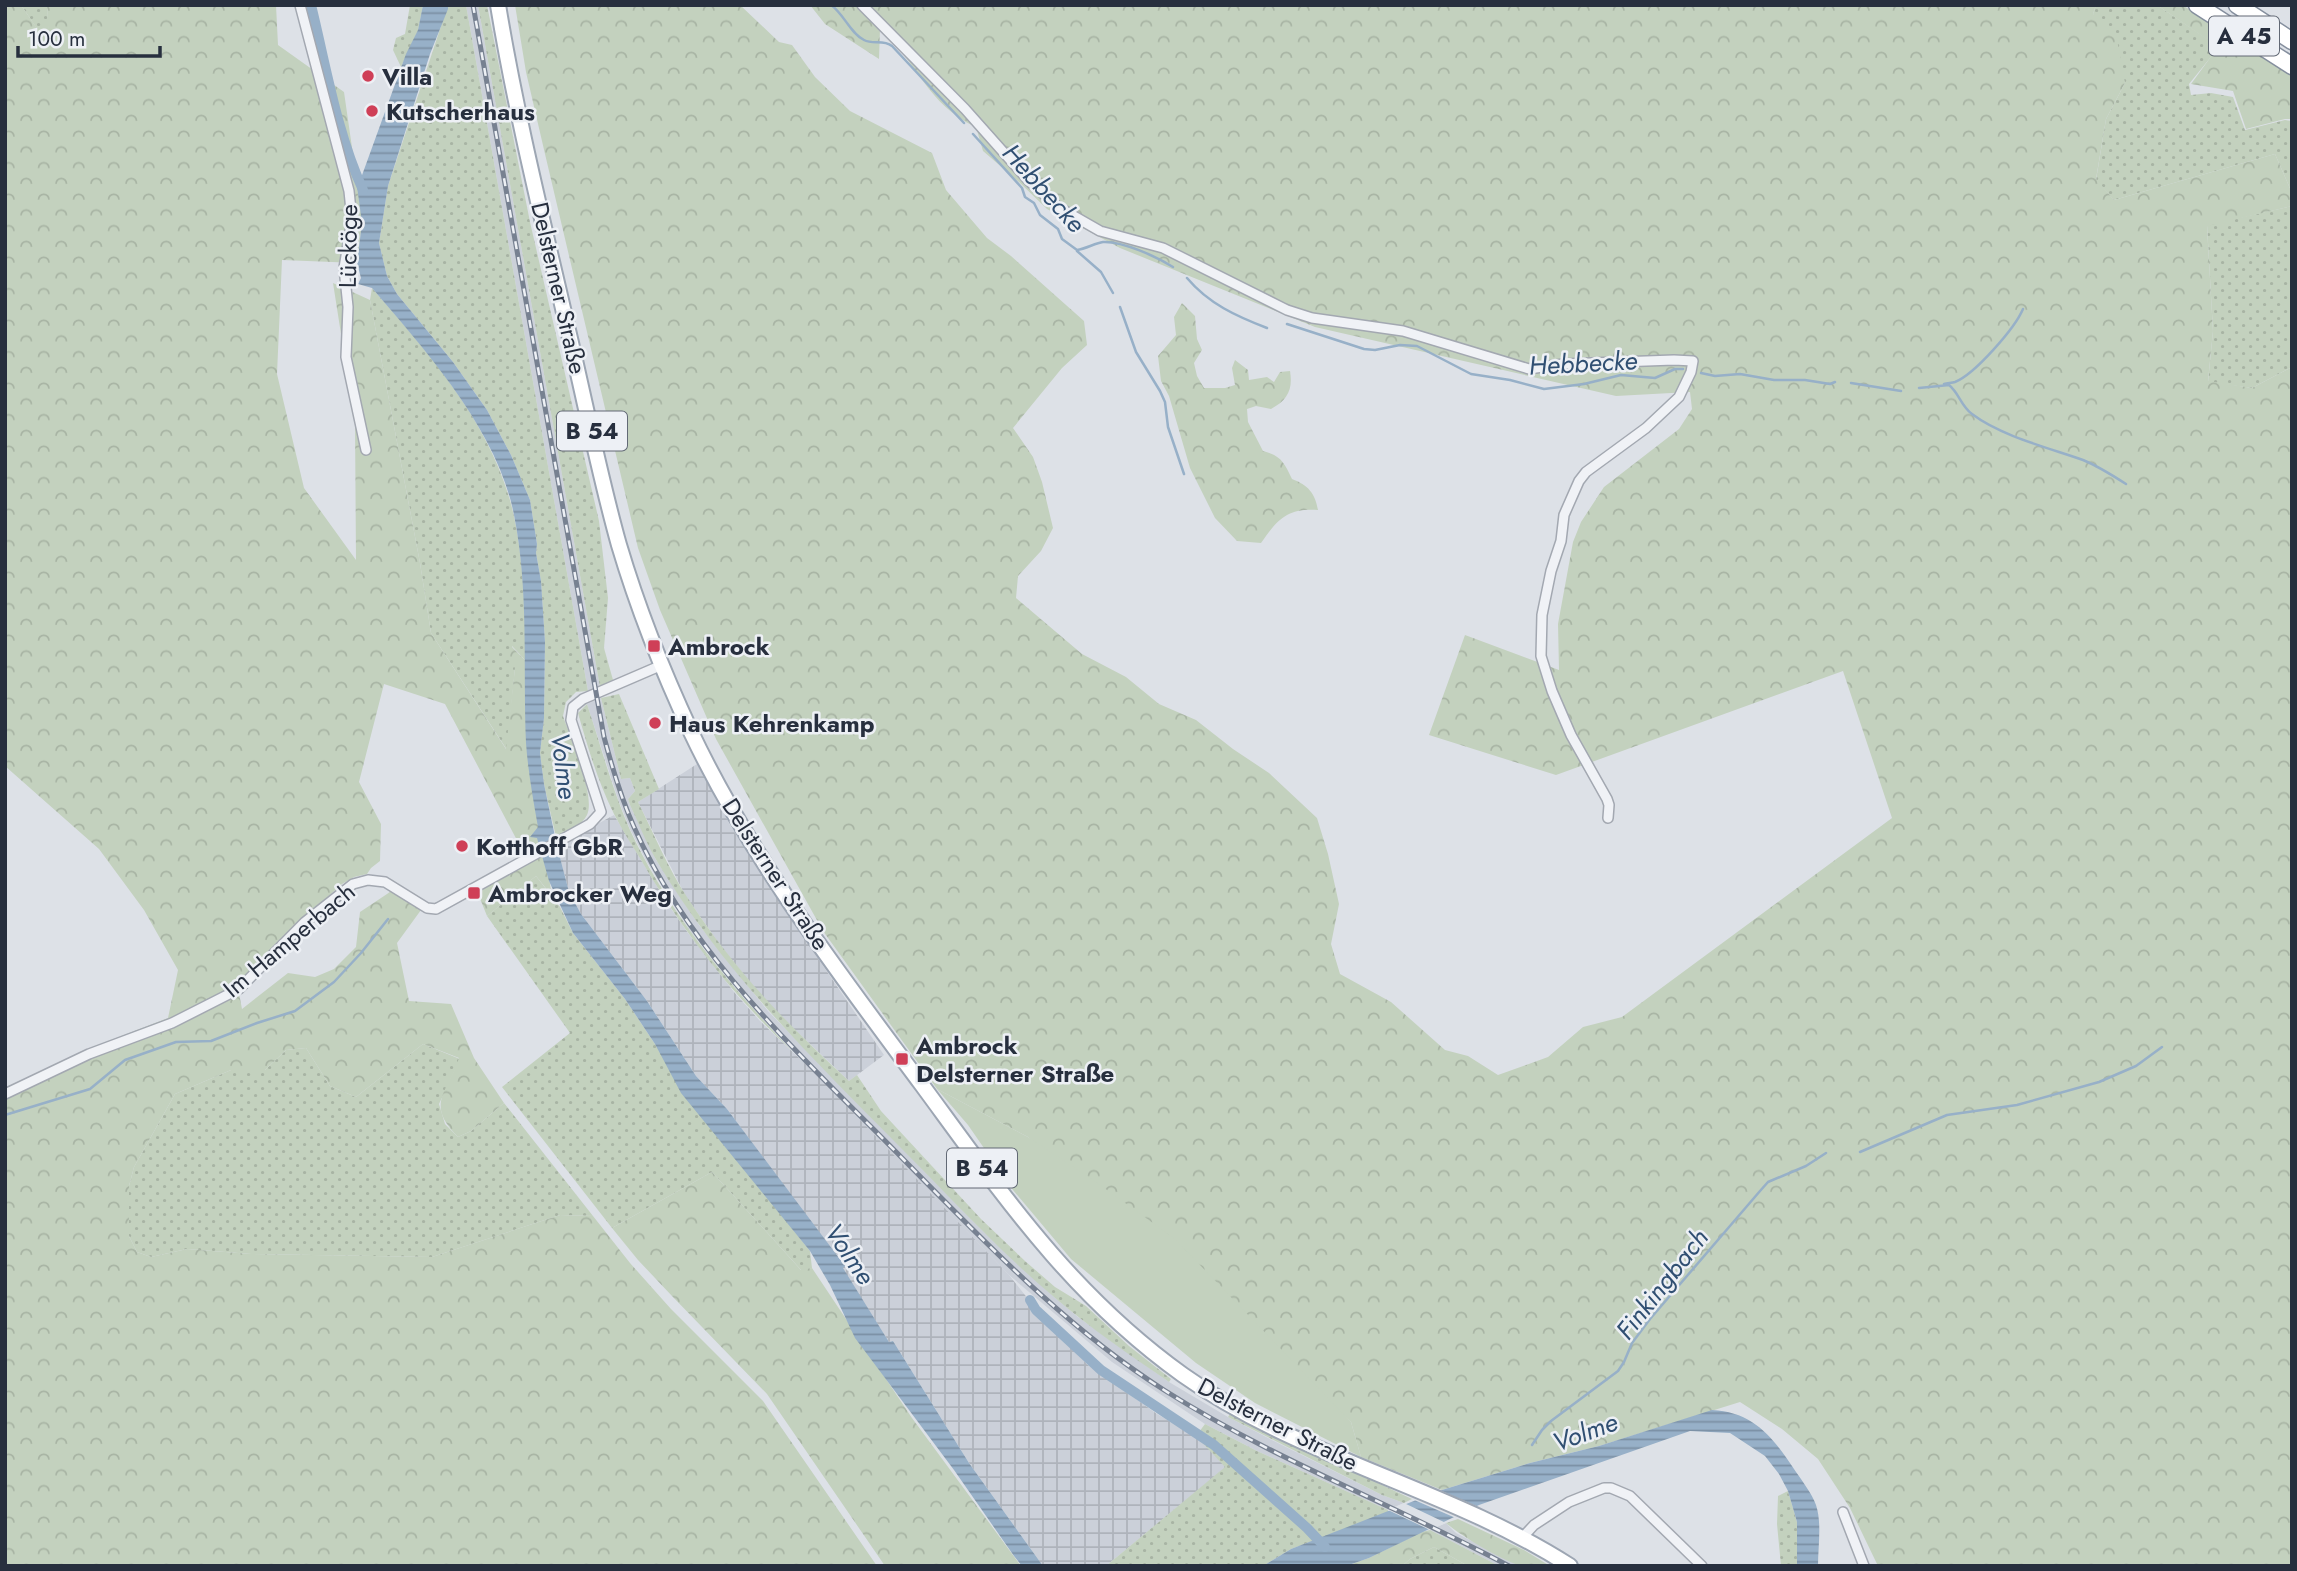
<svg xmlns="http://www.w3.org/2000/svg" width="2297" height="1571" font-family="Jost,sans-serif">
<defs>
<pattern id="industrial-grid" width="8" height="8" patternUnits="userSpaceOnUse" patternTransform="scale(1.75)"><rect width="8" height="8" fill="#cbd0d9"/><path d="M0 4h8M4 0v8" fill="none" stroke="#aeb3bb"/></pattern>
<pattern id="grass-dots" width="8" height="8" patternUnits="userSpaceOnUse" patternTransform="scale(1.75)"><rect width="8" height="8" fill="#c3d1be"/><path d="M2 2h.1M6 6h.1" fill="none" stroke="#a8b4a4" stroke-width="1.8" stroke-linecap="round"/></pattern>
<pattern id="forest-crowns" width="20" height="18" patternUnits="userSpaceOnUse" patternTransform="scale(1.75)"><rect width="20" height="18" fill="#c3d1be"/><path d="M2 6a3 3 0 1 1 6 0M12 15a3 3 0 1 1 6 0" fill="none" stroke="#a8b4a4"/></pattern>
<pattern id="water-rules" width="6" height="5" patternUnits="userSpaceOnUse" patternTransform="scale(1.75)"><rect width="6" height="5" fill="#97b0c8"/><path d="M0 2.5h6" fill="none" stroke="#7b90a4"/></pattern>
</defs>
<rect width="100%" height="100%" fill="#dde1e7"/>
<path fill="#cbd0d9" d="M466,5H478L600,687L588,691Z
M601,698L621,779L630,778L635,791L628,799L630,805L656,860L699,925L768,1011L984,1232L1053,1296L1078,1317L1169,1382L1228,1417L1270,1439L1382,1495L1404,1503L1388,1510L1257,1451L1205,1424L1112,1362L1009,1275L760,1017L691,932L648,864L630,829L618,799L587,704Z
M1446,1523L1456,1533L1521,1566H1499L1430,1530Z"/>
<path fill="url(#industrial-grid)" d="M697,764L730,825L776,897L884,1055L849,1081L772,1008L725,952L685,895L638,802Z
M614,815L667,903L688,933L734,992L760,1021L816,1074L1009,1275L1048,1324L1088,1365L1157,1414L1196,1436L1226,1467L1106,1566H1043L969,1463L893,1341L889,1342L842,1268L844,1266L727,1109L696,1076L647,1001L581,914L569,892L557,846Z"/>
<path fill="url(#grass-dots)" d="M21,5H47L50,48Z
M410,5H423L418,31L401,67L393,50L396,38L405,34Z
M448,5H466L588,691L576,692L566,702L563,716C570,737 596,796 587,815C582,826 566,831 556,837L544,784L540,753L544,718L545,642L541,581L536,553L537,544L530,500L511,455L487,410L453,362L397,294L387,276L379,243L388,186Z
M478,5H487L530,222L599,521L608,598L604,648L613,680L600,687Z
M2096,5H2157L2219,47L2189,84L2191,95L2211,93L2233,97L2245,130L2285,120L2292,121V193L2275,154L2114,200L2096,180L2106,119L2125,83L2093,14Z
M2292,206V367L2252,388L2208,382L2213,331L2207,225Z
M372,288C426,350 485,416 509,497C523,542 526,614 526,661L512,646L515,668L507,750L431,633L420,563L370,300Z
M619,694L659,789L638,802C654,834 668,868 687,897C734,970 786,1023 849,1081L857,1075L881,1111L981,1219L1025,1261L1055,1287L1086,1306L1129,1346L1171,1379L1169,1382C1130,1355 1090,1328 1054,1297C998,1250 949,1196 898,1145C811,1057 722,970 658,863C647,845 639,824 630,805L628,799L635,791L630,778L621,779L601,698Z
M587,704C601,746 612,789 630,830C669,914 730,985 793,1052C733,996 682,931 641,860C632,845 622,830 614,814C598,782 588,748 578,713Z
M536,876L560,907L573,933L625,999L655,1044L773,1204L810,1251L812,1268L802,1271L712,1172L612,1228L502,1087L570,1033L487,916Z
M423,1044L460,1059L439,1104L445,1124L458,1137L471,1131L504,1103L593,1216L560,1215L432,1257L251,1254L187,1249L151,1257L137,1252L129,1236V1186L134,1167L175,1094L231,1070H265L286,1050L306,1048L330,1086L356,1097Z
M1230,1414L1412,1499L1404,1503L1382,1495L1228,1417Z
M1205,1424L1257,1451L1388,1510V1513L1291,1549L1263,1566H1106L1225,1467L1196,1436Z
M1788,1491L1797,1522V1566H1781L1777,1524L1778,1496Z
M1434,1547L1468,1566H1402L1410,1559Z"/>
<path fill="url(#forest-crowns)" d="M5,5H21L49,46L47,5H276L278,45L344,92L360,203L362,223L357,263L282,260L277,374L304,488L356,560L355,423L333,283L370,300L420,563L431,633L506,749L515,668L507,655L511,646L526,661L527,743L552,896L536,876L487,916L477,891L528,861L445,704L384,684L359,782L381,824L380,861L371,868L367,874L354,877L342,884L273,946L238,988L242,1009L288,973L315,977L334,969L356,947L360,912L393,890L421,910L397,943L409,1001L451,1004L474,1058L504,1103L471,1131L458,1137C425,1104 447,1094 459,1058L423,1044L356,1097L330,1086L306,1048L286,1050L265,1070H231L175,1094L134,1167L129,1186V1236L137,1252L151,1257L187,1249L251,1254L432,1257L560,1215L593,1216L630,1263L671,1309L763,1401L877,1566H5V1088L88,1049L168,1018L178,970L144,910L99,849L5,766Z
M515,5H740L779,42L792,45L815,77L850,111L932,153L946,190L987,238L1011,256L1084,321L1087,345L1062,368L1013,428L1033,457L1042,482L1053,528L1041,551L1018,576L1016,598L1082,654L1126,677L1159,704L1196,720L1233,749L1269,773L1317,818L1328,854L1339,904L1331,944L1340,974L1391,1002L1445,1050L1468,1056L1498,1075L1548,1057L1583,1027L1622,1017L1892,818L1843,671L1556,775L1429,735L1465,635L1559,670L1558,624L1573,542L1581,522L1604,487L1679,429L1692,409L1690,392L1616,396L1315,327L1120,248L1047,209L1019,182L983,151L976,127C927,105 918,62 880,29L879,59L825,24L810,5H2096L2093,14L2116,34L2125,83L2106,119L2096,179L2114,200L2275,154L2292,193V206L2207,226L2213,331L2208,381L2252,388L2292,367V1566H1878L1850,1508L1818,1459L1782,1429L1740,1402L1599,1446L1530,1463L1442,1490L1361,1457L1351,1422L1028,1137L937,1089L823,931L716,739L660,610L638,548L545,154L526,72Z
M2157,5H2182L2292,70V119H2285L2246,129L2233,91L2191,84L2218,47Z
M1182,303L1195,316L1197,339L1202,350L1194,363L1197,376L1204,388H1225L1235,385L1232,368L1235,360L1248,370L1249,380L1267,377L1274,382L1280,372L1290,371C1293,389 1288,400 1271,409L1256,406L1247,409L1248,422L1263,451C1281,456 1284,462 1292,479C1308,485 1315,493 1318,510C1287,508 1278,519 1261,543L1237,541L1215,518L1190,468L1169,396L1161,381L1158,356L1176,335L1174,317Z
M712,1172L801,1270L812,1268L912,1418L1021,1566H885L767,1394L672,1296L638,1260L612,1228Z
M1458,1519L1524,1550L1550,1566C1541,1566 1531,1567 1522,1566C1506,1563 1458,1534 1446,1523Z
M1430,1530L1499,1566H1468L1434,1547L1410,1559L1402,1566H1346L1369,1558L1421,1532Z"/>
<path fill="#c3d1be" d="M937,1089L1028,1137L1096,1182L1175,1239L1351,1422L1361,1457L1255,1403L1196,1363L1071,1259L1013,1190L968,1125Z"/>
<path fill="url(#water-rules)" d="M423,5H448V9L430,54L388,186L379,243L387,276L397,294L453,362L487,410L511,455L530,500L537,544L536,553L541,581L545,642L544,718L540,753L544,784L557,846L569,892L581,914L647,1001L696,1076L727,1109L845,1266L843,1268L889,1342L893,1341L969,1463L1043,1566H1022L1014,1556L954,1470L855,1338L830,1285L810,1251L681,1093L655,1044L625,999L573,933L549,881L537,838L530,837L538,827C533,799 528,771 526,743C523,667 529,590 514,515C498,431 426,351 372,288L358,284L361,278L357,263L362,223L356,179L361,178L406,54L418,30Z
M1712,1410C1755,1412 1774,1439 1796,1472C1803,1482 1812,1494 1816,1505C1822,1523 1818,1547 1818,1566H1797V1522L1788,1491L1779,1474L1765,1456L1730,1433L1690,1431L1479,1505L1369,1558L1346,1566H1263L1291,1549L1442,1490L1530,1463L1599,1446Z"/>
<path fill="#dde1e7" d="M1437,1489L1481,1508L1458,1519L1412,1499Z
M1404,1503L1446,1523L1430,1530L1388,1510Z"/>
<g fill="none" stroke-linecap="round" stroke-linejoin="round">
<path stroke="#97b0c8" stroke-width="2.5" d="M831,5C844,14 850,33 864,40C873,45 883,39 892,46L964,123
M973,134L1022,188L1025,197L1034,203L1040,215L1058,229L1062,239L1077,250C1086,249 1095,243 1103,242C1123,241 1157,257 1173,267
M1077,251L1101,272L1113,293
M1187,278C1209,304 1236,316 1267,328
M1120,307L1136,352L1160,391L1165,402L1168,427L1184,474
M1287,324L1364,349L1375,350L1400,345L1417,346L1471,374L1510,380L1544,389L1584,384L1621,375L1655,378L1675,369H1683
M1701,373L1715,376L1740,374L1774,380H1805L1830,384L1835,382
M1851,383L1901,391
M1944,384C1948,383 1952,383 1955,382C1975,374 2015,328 2023,309
M1919,388L1949,385C1959,393 1961,406 1972,414C2001,436 2049,448 2083,460C2098,466 2112,475 2126,484
M5,1115L90,1089L125,1060L176,1042L211,1041L257,1023L295,1011L334,982L361,953L388,919
M1860,1152L1947,1115L2017,1105L2099,1082L2136,1066L2162,1047
M1532,1445L1542,1430L1551,1421L1618,1371L1624,1362L1632,1343L1650,1319L1760,1191L1768,1182L1806,1166L1826,1153"/>
<path stroke="#97b0c8" stroke-width="10" d="M311,5C326,66 337,134 363,190
M1030,1300L1036,1310L1101,1370L1214,1445L1307,1528L1325,1547"/>
<g stroke="#a3a8b1" stroke-width="12">
<path id="street" d="M300,5L349,191L352,220L344,268L348,307L346,357L366,450
M862,5L965,109L1029,181L1058,207L1100,231L1163,248L1287,310L1312,318L1403,331L1529,369L1563,364L1674,360L1693,361L1691,372L1679,397L1646,428L1586,472L1579,481L1564,515L1561,541L1551,571L1542,615L1541,656L1552,691L1571,735L1607,799L1609,805L1608,818
M5,1094L89,1054L172,1023L239,989L305,922L353,884L368,880L385,882L427,908L436,909L590,824L601,812L571,720L573,707L583,699L662,665
M1843,1512L1864,1566
M1522,1538L1534,1525L1569,1502L1604,1488H1611L1630,1496L1702,1566"/>
</g>
<g stroke="#9da6b3" stroke-width="18">
<path id="primary" d="M498,5C516,114 543,222 568,330C585,401 599,474 619,545C638,609 663,672 691,732C751,859 839,973 922,1085C1003,1195 1070,1294 1183,1375C1301,1459 1449,1488 1570,1566"/>
</g>
<g stroke="#858f9e" stroke-width="19">
<path id="highway" d="M2197,5L2292,66
M2237,5L2292,41"/>
</g>
<use href="#street" stroke="#f0f2f6" stroke-width="9"/>
<use href="#primary" stroke="#fff" stroke-width="14"/>
<use href="#highway" stroke="#fff" stroke-width="16"/>
<g stroke="#778191" stroke-width="5">
<path id="rail" d="M473,5L604,737C612,767 621,798 634,827C692,958 805,1059 904,1160C986,1243 1065,1327 1164,1390C1274,1460 1395,1505 1509,1566"/>
</g>
<use href="#rail" stroke="#edf0f5" stroke-width="2.5" stroke-dasharray="8" stroke-linecap="butt"/>
</g>
<g fill="#cf3f57" stroke="#edf0f5" stroke-width="2.5">
<circle cx="368" cy="76" r="7"/>
<circle cx="372" cy="111" r="7"/>
<rect x="647" y="639" width="14" height="14" rx="3.5"/>
<circle cx="655" cy="723" r="7"/>
<circle cx="462" cy="846" r="7"/>
<rect x="467" y="886" width="14" height="14" rx="3.5"/>
<rect x="895" y="1052" width="14" height="14" rx="3.5"/>
</g>
<g text-anchor="middle" dominant-baseline="central" stroke-width="5" stroke-linejoin="round" paint-order="stroke">
<g fill="#edf0f5" stroke="#626975" stroke-width="2">
<rect x="2209" y="16.5" width="70" height="39" rx="5"/>
<rect x="557" y="411.5" width="70" height="39" rx="5"/>
<rect x="947" y="1148.5" width="70" height="39" rx="5"/>
</g>
<g font-size="23" font-weight="bold" fill="#272f3e">
<text x="2244" y="36">A 45</text>
<text x="592" y="431">B 54</text>
<text x="982" y="1168">B 54</text>
</g>
<g font-size="24" font-weight="bold" fill="#272f3e" stroke="#edf0f5" text-anchor="start">
<text x="382" y="76">Villa</text>
<text x="386" y="111">Kutscherhaus</text>
<text x="668" y="646">Ambrock</text>
<text x="669" y="723">Haus Kehrenkamp</text>
<text x="476" y="846">Kotthoff GbR</text>
<text x="488" y="893">Ambrocker Weg</text>
<text x="916" y="1045">Ambrock<tspan x="916" dy="28">Delsterner Straße</tspan></text>
</g>
<g font-size="24" fill="#272f3e" stroke="#edf0f5">
<text transform="translate(348 246) rotate(-89)">Lücköge</text>
<text transform="translate(559 288) rotate(77)">Delsterner Straße</text>
<text transform="translate(776 874) rotate(57)">Delsterner Straße</text>
<text transform="translate(289 940) rotate(-40)">Im Hamperbach</text>
<text transform="translate(1278 1424) rotate(27)">Delsterner Straße</text>
</g>
<g font-size="26" font-style="italic" fill="#304f72" stroke="#edf0f5">
<text transform="translate(1044 188) rotate(48)">Hebbecke</text>
<text transform="translate(1583 363) rotate(-3)">Hebbecke</text>
<text transform="translate(564 766) rotate(83)">Volme</text>
<text transform="translate(850 1254) rotate(56)">Volme</text>
<text transform="translate(1662 1284) rotate(-52)">Finkingbach</text>
<text transform="translate(1585 1432) rotate(-20)">Volme</text>
</g>
</g>
<rect width="2297" height="1571" fill="none" stroke="#272f3e" stroke-width="14"/>
<path d="M18 46v10h142v-10" fill="none" stroke="#272f3e" stroke-width="3.5"/>
<text x="28" y="46" font-size="21" fill="#272f3e" stroke="#edf0f5" stroke-width="5" paint-order="stroke">100 m</text>
</svg>
